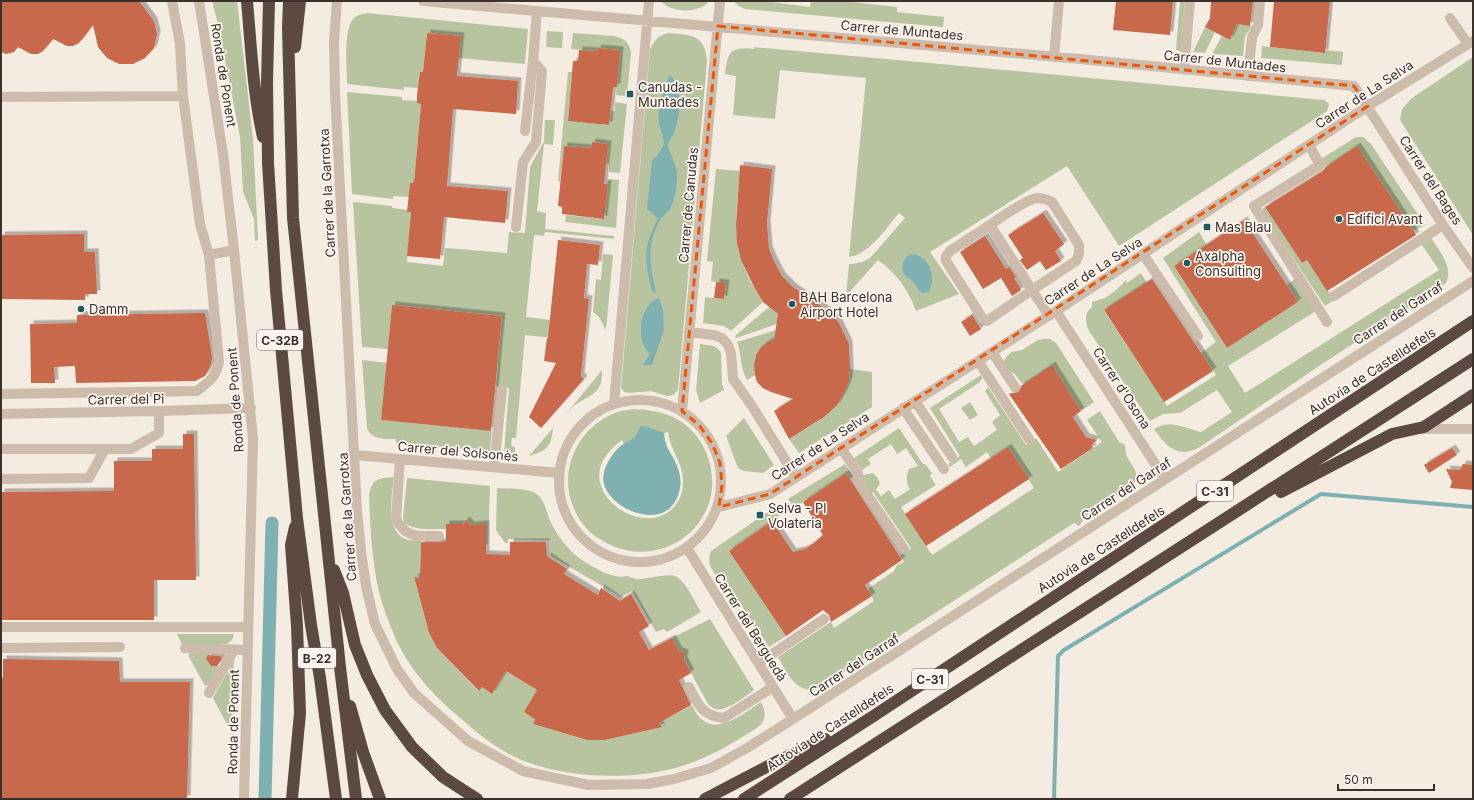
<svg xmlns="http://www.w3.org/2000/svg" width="1474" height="800" font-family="Inter,sans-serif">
<defs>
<filter id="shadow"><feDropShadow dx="3.5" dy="-3.5" stdDeviation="0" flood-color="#0004"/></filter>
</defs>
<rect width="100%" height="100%" fill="#f4ebe1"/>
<path fill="#b8c4a0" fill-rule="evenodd" d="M212,1H237L253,139L258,240L255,241L254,219L243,192L240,137L219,28Z
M661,1H709C700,14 670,13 661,1Z
M733,1H764L810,7L811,1H843L897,7V12L944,17L943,27L745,9L739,6Z
M1180,1H1185L1181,51L1176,50Z
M367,13L528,29L525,64L459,58L460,36L427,33L423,72H420L418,88L404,87V90L347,84C347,69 343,31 353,19C357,15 362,14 367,13Z
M1237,24L1252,26L1245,36L1243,56L1212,54L1222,36L1230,40Z
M1205,27L1215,32L1205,53L1193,52Z
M547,31L563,32L562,48L546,47Z
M573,33L614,36C624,38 629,42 631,52L627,96L616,95L620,50L598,48L597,51L571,49Z
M668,33C691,35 705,34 707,61L678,390L673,395L667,396L651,391L629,393L624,392L621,388L650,50C654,40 658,36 668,33Z
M1262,46L1324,53L1325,50L1343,52L1342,65L1261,58Z
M754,47L919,62L1324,100L1329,104L1327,111L1119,246L1067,166L930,252L959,294L916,311C908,289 897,274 878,260L846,296L849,264C857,264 864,262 871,257L905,218L899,213C887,227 869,255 849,257L866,78L780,70L775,119L733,115L736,76L725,74C728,51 730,47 754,49Z
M1473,57V235L1400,120L1402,109L1412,98Z
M568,72H572L568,121L609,125L611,111H615V102L627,104L620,173L609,172V164L606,163L607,144L592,142L591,148L564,146L560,182L558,181Z
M347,92L402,97V100L417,101V103L421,104L414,183H410L409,197L393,196V199L352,194Z
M545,120H555L553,145L544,144L537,211L546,213L545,229L614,236V239L545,232L544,236L534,235L526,317L550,320L580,341L525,335L516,438H512L511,446L515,447V454L504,453L509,388L496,386L502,316L392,305L388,349L362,347L353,202L392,206V208L408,210L407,212H411L407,262L443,266L445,248L507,253L509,232L525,233L530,167L544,141Z
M1356,137H1363L1371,144L1425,225L1413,231L1357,147L1325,168L1321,159Z
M716,169L740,171C735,226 730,254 763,302L731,331L724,326L703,323L705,297L724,299L726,284L711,281L713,262L707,261Z
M608,179L619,180L616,228L565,222L566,215L604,219Z
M1265,207L1302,263L1307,260L1334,300L1325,306L1261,210Z
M1199,232L1206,244L1174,266L1227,348L1298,302L1287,285L1295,279L1316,311L1228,366L1245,393L1439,270L1420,242L1430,236C1438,250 1454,266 1446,283L1322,364L1200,447C1177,459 1167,447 1154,429C1168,419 1186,428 1201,432L1232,412L1217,390L1180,413L1163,414L1150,421L1089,331C1085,322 1084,313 1092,307V302L1105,298L1115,291L1126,280L1127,283L1141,273L1147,283L1104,311L1167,406L1216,375L1201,353L1216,342L1163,258Z
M603,254L613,255L606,330L599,317L593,312L596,279L601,280Z
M769,307L778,314L777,324L736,338L735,336Z
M776,330L774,340C757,345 753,359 755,375L747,380C740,369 742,355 737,342Z
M1044,339H1050L1056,343L1094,402L1081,411L1023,385L1015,374L1009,371L1004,361L1007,356L1012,352L1022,350L1038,340Z
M700,344L714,346L721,352L722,384L724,390L700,403L696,390Z
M362,360L387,363L381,420L492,431L490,451L396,443V439C385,439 371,440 367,428Z
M850,369L872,372V407L799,453L789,439C821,419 845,410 850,369Z
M602,370C603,394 591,394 575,405C570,409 566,414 562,419Z
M981,375L982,378L980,382L939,409L959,442L968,437L974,446L997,430L992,422L1000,415L985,391L988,387L1026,445L1036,438L1058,472L1102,442L1087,420L1100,411L1119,442L1125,445C1126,448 1125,451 1126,454C1130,466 1141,470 1134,484L1086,516L1079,526L1074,523L816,690C795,692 787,673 778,657L831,622L834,628L874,601L868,589L894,571L897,565L904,562L900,556L911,548L873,492L871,493L862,479L863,475L873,473L877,477L880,483L876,490L881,496L889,490L895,499L910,489C906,484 906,475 909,469L918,466L906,448L897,454L891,444L868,459L871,464L862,470L854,458L899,428L923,464H925L932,473L930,476L936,485L901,507L932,555L1034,488L1008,447L991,458L987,452L966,467L961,459L950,467L948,464L960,456L930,408Z
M970,402L978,415L970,420L961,408Z
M635,409C647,410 657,411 668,415C703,427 721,472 708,506C690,551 637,565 598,538C579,526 567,501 568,478C570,448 589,422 618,412C623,410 630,410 635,409ZM668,432C670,450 684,464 683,482C683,491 680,500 674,507C648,536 592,504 600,469C602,457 613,447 622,440L624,444C618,448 614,453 610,460C607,464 604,469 604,474C598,507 670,539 680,487C684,468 665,454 664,433Z
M744,418L774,465L763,473L744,471L738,468L726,436Z
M553,428C551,448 547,450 529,456Z
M845,464L853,476L849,479L846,473L794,508L788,499Z
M394,477C392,495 385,530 405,539C410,541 416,540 421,540L420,578H414L429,633L437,648L478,691L482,687L492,694L506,671L537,690L535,719L533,724L587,740H605L661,727L659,723L692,705C694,709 696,714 700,718C719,736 745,712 761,702C771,722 759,727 744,736C720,751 695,764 667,770C620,781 550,777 507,753C489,743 474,730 459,717C433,695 409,669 395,637C386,616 378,594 375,571C371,546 370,520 369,495C372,479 378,478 394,477Z
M407,478L490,486L488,545L486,544V525H471L466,520L463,524H446V529C432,529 416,531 404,523L403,518Z
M497,488C508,489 523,488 533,492C545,497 546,512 551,523C558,537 571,554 585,562C595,568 608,576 621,577C623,577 625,576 627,576C631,577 634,579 638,579C648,579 671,572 677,577C688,585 694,601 701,612L667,632L664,629L656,632L632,591L621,597L551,556L550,540L508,539V543H505L496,530Z
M775,507L780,515L729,551L786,636L769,647C765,641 761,634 756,628C751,621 745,618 744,609L722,577L716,575C710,567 707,562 711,551Z
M710,619L754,690C746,696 726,712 716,709C713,709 711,706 708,704L684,660L685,653L679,651L672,638Z
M177,634H234L232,640L227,644H182Z
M191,652H210L207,660L211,666H219L208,685L205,686L188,655Z
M234,660L231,732L213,698Z"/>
<path fill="#7fb0b2" d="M669,76L672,77C683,93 680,116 674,133C672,137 669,140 668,144C667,150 678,165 677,176C677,184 675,202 670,209C667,213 663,216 660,220C647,243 649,267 656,291L653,293C648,276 643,258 649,239C651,232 655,225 658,218L647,209L652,160L658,155L664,144C664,137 660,130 659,123C657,106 663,92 669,76Z
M911,254C929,255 937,277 929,292L922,293C918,290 917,287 914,283C912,279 907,278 904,274C900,267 904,257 911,254Z
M659,298L663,311L664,330L652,365H643L650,354C635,341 639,304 659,298Z
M640,426L648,427L664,433C665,450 672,452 677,466C683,480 681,497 670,508C649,528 597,501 604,473C606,463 614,451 622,445C626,442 631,441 635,437C637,434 639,430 640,426Z"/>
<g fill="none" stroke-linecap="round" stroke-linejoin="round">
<path stroke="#7fb0b2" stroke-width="4" d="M1054,799L1058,656L1064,650L1321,494L1473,507"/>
<path stroke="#7fb0b2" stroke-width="13" d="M265,799L272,523"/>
</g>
<path fill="#c8694b" filter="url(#shadow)" d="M1,1H139L154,21L157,34L154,48L145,58L133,64H119L107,58L98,47L93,25L79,43L73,46H67L53,39L43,51L38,54H31L18,47L14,52L6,54L1,52Z
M1116,1H1173L1170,35L1113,30Z
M1211,1H1253L1250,26L1237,24L1230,40L1205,27L1210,18Z
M1274,1H1330L1325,53L1270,47Z
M427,33L461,36L457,76L518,81L516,114L453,109L447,186L508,191L505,223L444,217L440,259L407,256L411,212H407L410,183H414L421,104L417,103V95L420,72H423Z
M598,48L620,50L617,87H613L609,125L568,121L573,61H578L579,50L597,51Z
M592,142L608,144L604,184H608L604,219L562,214V207L558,206L564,146L591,148Z
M1357,146L1416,235L1327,291L1307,260L1302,263L1265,207L1323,171L1326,167Z
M740,165L772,169L767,223L769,249L774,261L782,276L793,287L831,313L839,323L849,344L850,369L849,381L844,393L837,405L824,417L789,439L774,411L793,399L771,392L763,388L757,382L755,375L754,366L756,355L761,347L768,342L774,340L778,314L763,302L755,289L741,260L737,243L736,225Z
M1043,213L1064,244L1055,251L1061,261L1046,270L1040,261L1027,270L1020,260L1023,258L1008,235Z
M1244,220L1298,302L1227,348L1174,266Z
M84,234V252H95L97,294H85V300L1,299V235Z
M985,236L1006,269L1009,267L1016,277L1014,278L1021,290L1012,296L1001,278L983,289L960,252Z
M558,240L600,245L598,265L587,264L584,298L589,299L581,376L584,379L541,428L529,417L556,363L544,361L547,338H548Z
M1152,279L1213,371L1164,402L1104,310Z
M716,282L726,283L724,299L714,298Z
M392,305L502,316L491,431L381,420Z
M205,313L212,357L211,365L205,376L195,381L76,383L75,366L54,367L55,383H31L30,324L77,323V315Z
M972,315L981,329L970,336L961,322Z
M1052,365L1081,411L1073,417L1086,437L1097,440L1091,445L1093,448L1061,469L1009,394L1012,393H1015L1019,392L1021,386Z
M183,434H194L196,580H154V620H1V492L114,491V461H152V449H183Z
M1008,447L1029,479L926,546L905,514Z
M1452,448L1457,455L1429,473L1424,465Z
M1463,464L1473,465V490L1450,488L1452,482L1446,469L1460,470Z
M846,473L902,560L865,585L872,596L831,622L829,615L823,610L786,636L729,551L772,521L793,552L805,549L814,543L823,535L803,502Z
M466,520L471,525L486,524V554L510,555V542H546L547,556L567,569L564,574L598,595L601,588L620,601L631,594L649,626L639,632L649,650L672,638L679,651L685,653L684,660L691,673L679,680L691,705L659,723L662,727L605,740H587L533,724L535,719L524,712L537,690L506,671L492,694L482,687L479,691L437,648L429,633L414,577L420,578L421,542H439L446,541V524H463Z
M208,655L220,656L222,659L217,666H211L206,659Z
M3,659L119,661L120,682H190L187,799H1V678H3Z"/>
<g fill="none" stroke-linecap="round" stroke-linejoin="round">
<path stroke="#cdbbac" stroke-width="10" d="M199,1L223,154L234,250L253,439L244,799
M337,1L334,41L335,93L357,511L361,551L366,586L375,624L397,669L414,693L468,741L523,771L588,785L647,784L674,779L711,768L747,748L793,719L1473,281
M423,1L1080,59L1354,86L1443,225L1473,268
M1450,18L1468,44
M1054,57L1059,1
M1184,70L1190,1
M1248,76L1252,37L1258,25L1260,1
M1,97L183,96
M525,131L533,61
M1309,145L1320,165L1254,206L1327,322
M990,225L1032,290L987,321L983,319L946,261V256L950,251Z
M990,225C1000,218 1027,199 1037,198C1043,198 1048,200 1052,202L1079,245V254L1076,261L1032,290L1049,316
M516,227L523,162L536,142L542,71L533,61L537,11
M1143,254L1198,336
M209,255L234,250
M1334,296L1443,225
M1056,311L1165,479
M689,332L714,335L722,338L728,345L731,353L733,379L752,406L796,477
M992,352L1015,387
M978,361L1029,439
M1,394L197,391C210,381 215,378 219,362L209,255L200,224L183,96L180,44L172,1
M559 481a81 81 0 1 1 162 0a81 81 0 1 1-162 0Z
M915,401L952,457
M614,404L649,1
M903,408L944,469
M682,411L720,1
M1,414L159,411L251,408
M1418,429H1473
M841,448L858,473V481L904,549
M1,449H131L159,433V411
M355,455L559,473
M400,459L396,519C406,539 420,536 439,536
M494,467L502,390
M1,479L89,478L105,449
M719,507L770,494L1056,311L1368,106L1473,41
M687,548L793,719
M1,627H248
M1,648L120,647
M185,648L247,650
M759,663L824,619
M689,687C698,704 702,716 724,718L773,687
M209,693L234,650"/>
<path stroke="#5c4a42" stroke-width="12" d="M247,1C251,46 253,92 263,137
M269,1L267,82L268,163L276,290L297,518L311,625L320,678L336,799
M289,1L288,28L293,218L340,667L356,799
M295,47L300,1
M1281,492L1392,434L1424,427L1473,395
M334,570L343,593L355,645L367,675L385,710L412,747L443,777L477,799
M350,706L363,752L380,799
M292,799L300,713L297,626L291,545L295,527
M705,799L776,762L825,739
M744,799L872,717L1473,321
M790,799L1473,359"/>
</g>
<path fill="none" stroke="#e8590c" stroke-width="3" stroke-dasharray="8 5" stroke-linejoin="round" d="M718,26L1354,86L1368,106L770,494L719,507L722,485L720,463L712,443L699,425L682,411Z"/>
<g fill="#1f5a5e" stroke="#fbf5ee" stroke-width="1.5">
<rect x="626" y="90" width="8" height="8" rx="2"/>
<circle cx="1339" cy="219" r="4"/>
<rect x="1203" y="223" width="8" height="8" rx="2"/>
<circle cx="1187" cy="263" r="4"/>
<circle cx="792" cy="304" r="4"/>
<circle cx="81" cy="309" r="4"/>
<rect x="756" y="511" width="8" height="8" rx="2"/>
</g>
<g text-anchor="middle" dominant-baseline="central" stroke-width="3.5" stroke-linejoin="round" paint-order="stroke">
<g fill="#fbf5ee" stroke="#756b66" stroke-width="1">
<rect x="257" y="330" width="46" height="20" rx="3"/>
<rect x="1197" y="481" width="36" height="20" rx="3"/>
<rect x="298" y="648" width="38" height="20" rx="3"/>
<rect x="912" y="669" width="36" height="20" rx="3"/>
</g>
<g font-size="12" font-weight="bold" fill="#3b302b">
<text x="280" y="340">C-32B</text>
<text x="1215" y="491">C-31</text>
<text x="317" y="658">B-22</text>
<text x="930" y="679">C-31</text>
</g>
<g font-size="13" fill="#3b302b" stroke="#fbf5ee">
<text transform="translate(902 30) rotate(5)">Carrer de Muntades</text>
<text transform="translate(1225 61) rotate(6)">Carrer de Muntades</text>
<text transform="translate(224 75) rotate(81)">Ronda de Ponent</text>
<text transform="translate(1364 94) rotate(-33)">Carrer de La Selva</text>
<text transform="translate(1431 180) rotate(57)">Carrer del Bages</text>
<text transform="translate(327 193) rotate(-93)">Carrer de la Garrotxa</text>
<text transform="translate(688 205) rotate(-85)">Carrer de Canudas</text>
<text transform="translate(1093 271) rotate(-33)">Carrer de La Selva</text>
<text transform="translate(1398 313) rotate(-33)">Carrer del Garraf</text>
<text transform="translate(1372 371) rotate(-33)">Autovia de Castelldefels</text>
<text transform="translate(1122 388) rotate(57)">Carrer d'Osona</text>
<text transform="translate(126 399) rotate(-1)">Carrer del Pi</text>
<text transform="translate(235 400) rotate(-94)">Ronda de Ponent</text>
<text transform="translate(820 446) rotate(-33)">Carrer de La Selva</text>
<text transform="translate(458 451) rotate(5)">Carrer del Solsonès</text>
<text transform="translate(1126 489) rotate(-33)">Carrer del Garraf</text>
<text transform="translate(347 517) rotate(-94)">Carrer de la Garrotxa</text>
<text transform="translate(1101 549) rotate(-33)">Autovia de Castelldefels</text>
<text transform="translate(751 627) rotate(58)">Carrer del Berguedà</text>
<text transform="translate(854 665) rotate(-33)">Carrer del Garraf</text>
<text transform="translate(233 722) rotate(-89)">Ronda de Ponent</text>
<text transform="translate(830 727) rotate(-33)">Autovia de Castelldefels</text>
</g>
<g font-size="13" fill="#3b302b" stroke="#fbf5ee" text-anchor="start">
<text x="638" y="87">Canudas -<tspan x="638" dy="15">Muntades</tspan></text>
<text x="1347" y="219">Edifici Avant</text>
<text x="1215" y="227">Mas Blau</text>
<text x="1195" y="256">Axalpha<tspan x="1195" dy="15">Consulting</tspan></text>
<text x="800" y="297">BAH Barcelona<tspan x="800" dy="15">Airport Hotel</tspan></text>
<text x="89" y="309">Damm</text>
<text x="768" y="508">Selva - Pl<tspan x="768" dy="15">Volateria</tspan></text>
</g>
</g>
<rect width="1474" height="800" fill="none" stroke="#3b302b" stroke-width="4"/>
<path d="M1338 784v6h96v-6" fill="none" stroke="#3b302b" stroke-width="2"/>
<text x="1344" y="784" font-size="12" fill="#3b302b" stroke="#fbf5ee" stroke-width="3" paint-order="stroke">50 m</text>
</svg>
